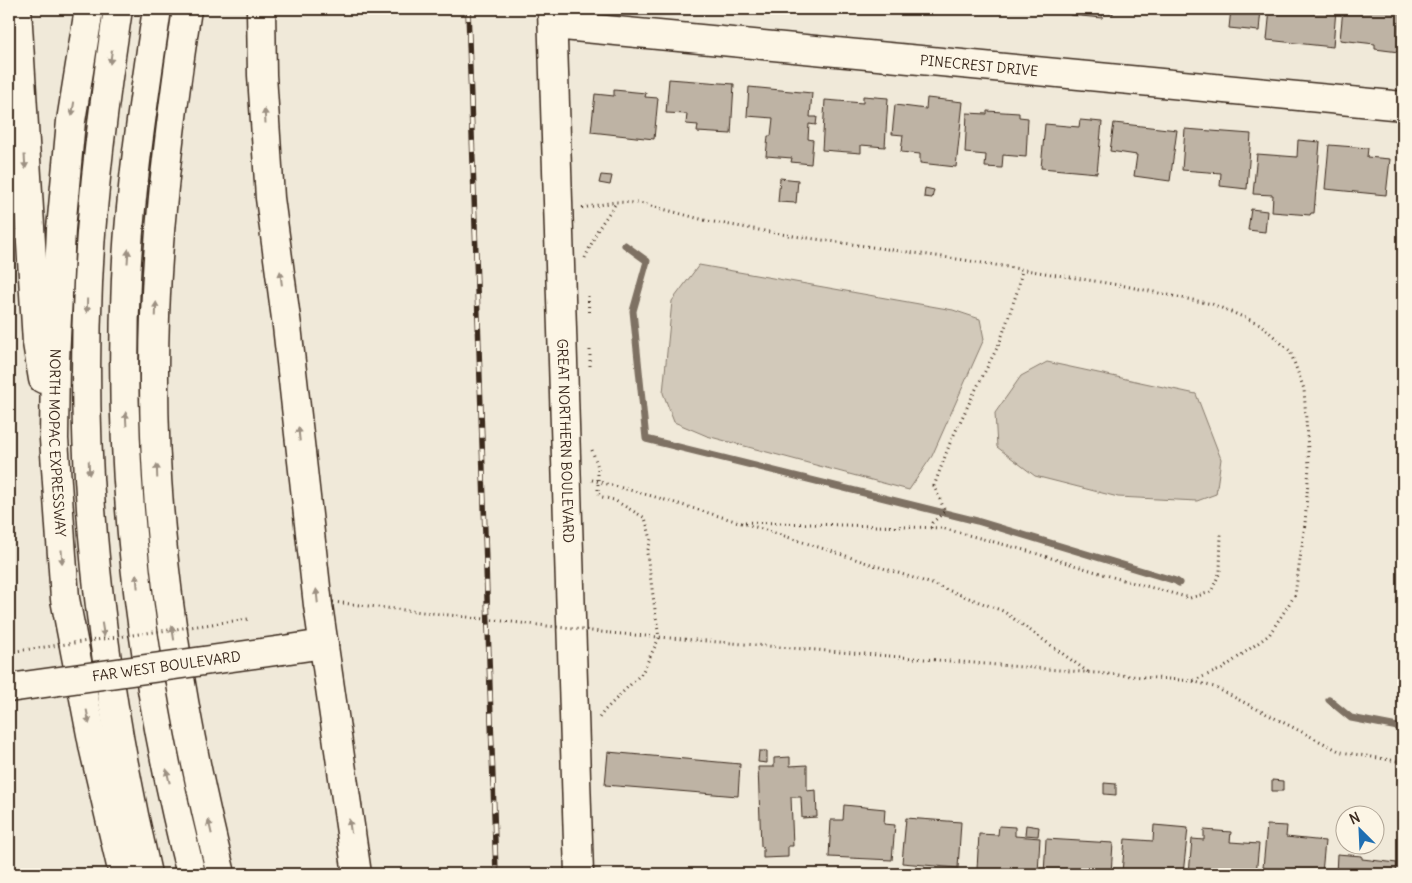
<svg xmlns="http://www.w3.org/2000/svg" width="1412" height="883" font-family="Delius,sans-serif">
<rect width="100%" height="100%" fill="#f0e9d9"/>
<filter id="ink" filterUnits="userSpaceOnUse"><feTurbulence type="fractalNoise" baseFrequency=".02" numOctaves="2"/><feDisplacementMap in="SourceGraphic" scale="10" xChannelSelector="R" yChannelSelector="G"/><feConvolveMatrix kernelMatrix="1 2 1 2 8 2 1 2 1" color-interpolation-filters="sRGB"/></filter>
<g filter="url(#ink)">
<path fill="#d2c9ba" stroke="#867a6c" d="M699,265L953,310L980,319L984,339L932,456L909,490L707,436L674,422L663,393L672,301Z
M1047,362L1196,394L1221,459L1216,494L1197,501L1118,497L1035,476L997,447L995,413L1021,376Z"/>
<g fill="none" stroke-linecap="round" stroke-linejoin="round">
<path stroke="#7e7163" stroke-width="7" d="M625,245L647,261L633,311L646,439L977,521L1176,581L1179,583
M1329,700L1351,718L1403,728"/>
</g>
<path fill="#beb3a4" stroke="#3b2a1e" d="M1052,9H1113V14L1103,13L1102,18L1070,15V11Z
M1231,9H1261L1259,31L1229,28Z
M1270,9H1336L1333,47L1267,40Z
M1343,9H1403L1399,52L1375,49V44L1340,40Z
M669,79L734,84L731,134L697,132L698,125L686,124L687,114L666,113Z
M749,87L812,93L810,117H817L816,125L809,124L808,139L813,140L811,164L791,162L792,158L766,156L768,136H771L773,118L747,116Z
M614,90L646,93L645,97L658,98L654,139L591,132L595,94L614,96Z
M863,96L888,98L885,147L861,145V153L822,150L825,100L863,103Z
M927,98L963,102L956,167L920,163V154L901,152L903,135L892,134L895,105L926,109Z
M987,111L1019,113V117L1028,118L1026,157L1003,155L1002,168L985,167L986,155L965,153L967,113L987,114Z
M1080,120L1102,122L1097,173L1041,168L1045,124L1079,127Z
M1114,123L1177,130L1170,181L1134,176L1137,155L1110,151Z
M1185,129L1251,134L1247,189L1220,186L1221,173L1182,170Z
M1298,140L1320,142L1314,213H1311L1310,215L1272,212L1273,195L1253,194L1257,154L1297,157Z
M1329,145L1368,148L1367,157L1390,159L1386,195L1325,189Z
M1402,158H1403V194H1399Z
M601,175L612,176L610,185L599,183Z
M780,178L798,180L796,203L778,202Z
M925,188L934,190L932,198L924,197Z
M1251,209L1267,211L1265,232L1248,230Z
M759,751H767V763L758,762Z
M608,752L740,764L738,796L605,785Z
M790,757V766L807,765V791L816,790L817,817L802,818L801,797H791L793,846H788V857L763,858V847L761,846L758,767H774V758Z
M1272,780L1283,781V791H1272Z
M1104,783L1116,784V795L1104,794Z
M844,805L885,809L884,824L895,825L892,860L829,857L831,820H843Z
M1341,816H1344V830L1340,829Z
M906,818L961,822L958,868L902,863Z
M1026,825L1039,827L1038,836L1025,835Z
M1154,825L1188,828L1183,874H1146L1122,872L1125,839L1153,841Z
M1267,825L1287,826L1286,837L1325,841L1322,873L1294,871L1293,874H1276L1277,870L1263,868Z
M999,826L1015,827V836L1040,838L1038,873L977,869L979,834L998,835Z
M1204,830L1231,832L1230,842L1259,844L1256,874H1189L1192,839L1204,840Z
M1046,839L1113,843L1111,874H1044Z
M1337,854L1362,856V859L1397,863L1396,874H1336Z"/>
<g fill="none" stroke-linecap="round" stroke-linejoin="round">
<g stroke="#3b2a1e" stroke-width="31">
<g id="minor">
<path id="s1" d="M552,9L579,874"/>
<path id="s2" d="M553,25L1403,106"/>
<path d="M283,650L324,644"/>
</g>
</g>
<g stroke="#3b2a1e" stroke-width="31">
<g id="highway">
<path d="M17,9L37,343L43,379"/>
<path id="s3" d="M89,9L71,121L61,229L55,360L54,439L65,599L94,750L123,874"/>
<path d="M118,9C104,100 92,191 88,283C79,481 102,681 147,874"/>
<path d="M157,9C144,98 130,188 126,279C117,479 142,681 191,874"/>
<path d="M187,9C169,129 154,249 154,371C153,541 180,710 221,874"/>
<path d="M261,9L262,75L270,198L287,326L318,605L357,874"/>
</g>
</g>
<path stroke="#3b2a1e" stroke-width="3" stroke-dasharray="1 4" stroke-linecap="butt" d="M582,208L615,202L640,203L708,221L787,235L964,260L1125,286L1212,304L1260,324L1290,351L1304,389L1309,466L1305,524L1295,595L1269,635L1222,669L1192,681
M585,258L598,229L616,203
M588,296L589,314
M590,350V367
M592,450L598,467V493L602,497L614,500L645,518L651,539L647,553L659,638L642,673L605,710L599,718
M592,480L652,496L772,532L932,584L1003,611L1088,672
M745,522L942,528L1028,551L1116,578L1190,598L1211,592L1220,572L1221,532
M931,528L932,523L945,511L934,486L950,443L974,393L1000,342L1018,289L1022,270
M610,633L1192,681L1214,687L1341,752L1403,762"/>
<use href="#minor" stroke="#fcf5e5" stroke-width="28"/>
<use href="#highway" stroke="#fcf5e5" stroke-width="28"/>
<g stroke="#3b2a1e" stroke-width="5.5">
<path id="rail" d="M468,9L496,874"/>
</g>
<use href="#rail" stroke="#fcf5e5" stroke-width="4" stroke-dasharray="11" stroke-linecap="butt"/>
<g stroke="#3b2a1e" stroke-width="31" stroke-linecap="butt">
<g id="minor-bridge">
<path id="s4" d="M9,688L283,650"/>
</g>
</g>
<path stroke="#3b2a1e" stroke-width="3" stroke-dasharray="1 4" stroke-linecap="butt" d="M333,602L610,633
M9,652L248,619"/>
<use href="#minor-bridge" stroke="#fcf5e5" stroke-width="28"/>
</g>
<defs><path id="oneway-solid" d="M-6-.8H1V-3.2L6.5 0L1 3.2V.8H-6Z" transform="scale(1.25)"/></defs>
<g fill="#9c9082">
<use href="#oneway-solid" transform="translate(111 57) rotate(98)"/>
<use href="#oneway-solid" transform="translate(73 109) rotate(99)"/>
<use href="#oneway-solid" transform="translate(265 116) rotate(-94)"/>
<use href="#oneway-solid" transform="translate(25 162) rotate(86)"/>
<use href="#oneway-solid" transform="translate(128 256) rotate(-86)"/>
<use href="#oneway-solid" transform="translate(281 278) rotate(-97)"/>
<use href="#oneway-solid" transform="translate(87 306) rotate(91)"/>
<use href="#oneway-solid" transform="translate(156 309) rotate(-88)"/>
<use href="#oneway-solid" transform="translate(126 419) rotate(-93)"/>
<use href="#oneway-solid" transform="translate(299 434) rotate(-96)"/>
<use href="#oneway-solid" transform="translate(89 468) rotate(88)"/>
<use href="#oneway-solid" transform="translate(157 471) rotate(-92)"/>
<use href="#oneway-solid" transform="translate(62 557) rotate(86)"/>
<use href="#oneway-solid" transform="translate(137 581) rotate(-95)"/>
<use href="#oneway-solid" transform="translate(317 596) rotate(-96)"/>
<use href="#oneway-solid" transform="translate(103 630) rotate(81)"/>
<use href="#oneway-solid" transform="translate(173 633) rotate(-99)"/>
<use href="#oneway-solid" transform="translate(88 717) rotate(79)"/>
<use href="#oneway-solid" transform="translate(168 776) rotate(-103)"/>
<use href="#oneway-solid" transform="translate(350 826) rotate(-98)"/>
<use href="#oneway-solid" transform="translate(210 827) rotate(-103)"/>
</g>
</g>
<g text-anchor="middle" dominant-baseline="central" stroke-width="4" stroke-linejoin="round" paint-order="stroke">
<g font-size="14" fill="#3b2a1e" stroke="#fcf5e5">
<text stroke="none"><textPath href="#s2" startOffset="428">PINECREST DRIVE</textPath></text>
<text stroke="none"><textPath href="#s1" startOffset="432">GREAT NORTHERN BOULEVARD</textPath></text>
<text stroke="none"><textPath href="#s3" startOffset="436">NORTH MOPAC EXPRESSWAY</textPath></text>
<text stroke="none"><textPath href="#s4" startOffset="159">FAR WEST BOULEVARD</textPath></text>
</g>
</g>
<rect width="1412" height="883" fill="none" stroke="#fcf5e5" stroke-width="30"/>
<rect x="15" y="15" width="1382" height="853" fill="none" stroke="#3b2a1e" stroke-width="2" filter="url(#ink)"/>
<g transform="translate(1360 830) rotate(336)"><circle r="24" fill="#fcf5e5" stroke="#afa495"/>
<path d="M0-4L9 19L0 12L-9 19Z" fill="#1f6fb2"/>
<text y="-8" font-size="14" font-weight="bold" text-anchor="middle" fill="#3b2a1e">N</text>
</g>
</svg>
